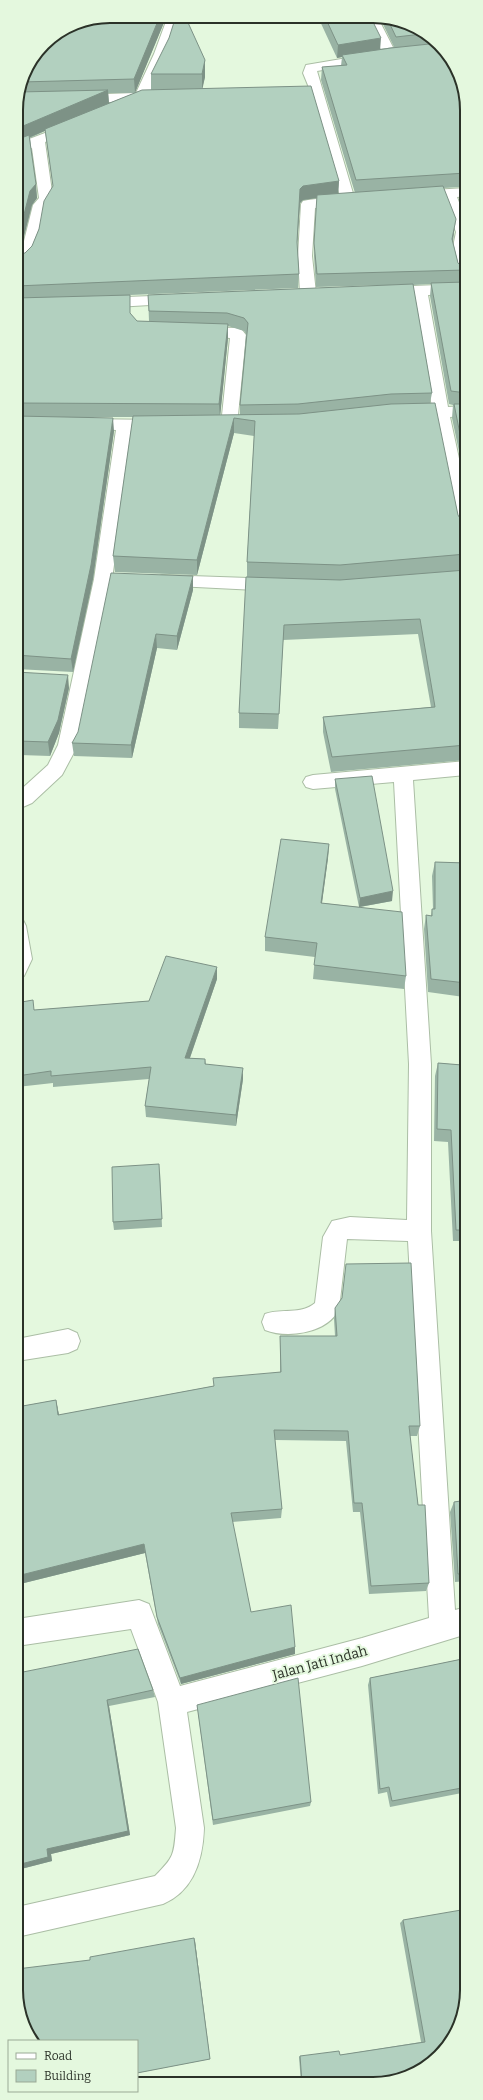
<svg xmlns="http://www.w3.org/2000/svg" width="483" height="2100" font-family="Bitter,serif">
<rect width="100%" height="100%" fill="#e4f8de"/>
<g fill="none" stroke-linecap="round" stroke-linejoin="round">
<g stroke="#abbea5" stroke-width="2">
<path id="minor" d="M168,16H181L168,54L150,93L157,94L159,97L157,100L143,101L128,107L123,106L122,102H73L71,99L78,95L136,93L154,54Z
M366,18H378L397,55L395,58H385Z
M371,54L378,58L376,61L317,71L355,200L353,203L348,204L315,208L312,256L316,293L313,296H303L300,293L298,256L301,204L303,201L308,200L340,196L312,98L284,99L277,95L284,91L310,90L303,73L306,65Z
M74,122L79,123L81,126L79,129L45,142L53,199C52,201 49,204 47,206C36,226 47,262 16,269V257L21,253L33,205L39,198L32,148L16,153V144Z
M466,188V196L457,197L466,221V281L461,279L458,276L452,252L456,232L443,198H411L409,195L411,192L416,191Z
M466,284V294L428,295L448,407L466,406V416L450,417L466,491V536L460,534L457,530L434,417H401L399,413L401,409L432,407L413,296L380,295L377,292L380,289L385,287Z
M179,295L184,297L187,300L184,303L99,308L94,306L91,303L94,300L99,298Z
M199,327L236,328L242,330L246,335L237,425L235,429L229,430L223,429L221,425L230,338L193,335L191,332L193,329Z
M83,419L161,420L167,421L169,425L167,429L133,430L112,579L78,745L62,775L32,803L16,810V794L48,765L58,745L94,579L116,430L77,428L75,424L77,420Z
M162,575L276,579L282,581L285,585L282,589L276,591L156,585L153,581L156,577Z
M466,761V775L413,780L431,1064V1231L455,1610L467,1607V1634L362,1666L187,1712L204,1828C203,1859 194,1891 163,1904L17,1937V1907L155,1876C174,1857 174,1855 176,1828L158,1702L131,1629L17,1646V1619L139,1600L149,1604L180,1686L362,1638L429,1618L408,1241L347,1239L339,1309C328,1333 288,1339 265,1330L262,1322L265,1314C281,1308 301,1315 315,1303L323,1237L332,1221L350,1217L407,1220L409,1064L394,782L313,789L306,787L303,782L306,777L313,775Z
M16,918L23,920L26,926L32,959L24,976L16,978Z
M68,1329L77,1333L80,1341L77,1349L68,1353L17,1361V1339Z"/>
</g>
<use href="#minor" fill="#fff" fill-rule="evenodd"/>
</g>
<path fill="#99b3a4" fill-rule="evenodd" d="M318,17L371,18L380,49L394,47L380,18H391L440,44L466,98V217L459,198L460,187L444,188L454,232L453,242L458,263L462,267L466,268V485L452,418L453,405L449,404L430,296L431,284L413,285L432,393L430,403L458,515L461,520L466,522V760L331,772L323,732V717L431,707L418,634L283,640L278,729L239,728V713L247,577V562L254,436L234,433L197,575L115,572L113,556L133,417H93L114,431L93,579L73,672L16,669V255L25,253L32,246L39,229L53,187L45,131L30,138L37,198L32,205L20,252L16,104L23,74L165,20L135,92L151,90V74L205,60V77L202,88L339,181L338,194L355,193L321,80L322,67L341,66L342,57L337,58ZM108,93H135L109,103ZM317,198L314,256L316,287L388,285L148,295L149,321H137L130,314V295L298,288L299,274L297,246L300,203L303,200ZM228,326L244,331L246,334L240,405V415H220L228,338Z
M193,576V590L177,650L157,648L132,758L74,756L72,743Z
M16,672L69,688L59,733L50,756L20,755L19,761H16Z
M466,762V849L460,777L463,763Z
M335,779L392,901L360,907L406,976L404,989L313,979L315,957L265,951V937L329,844L328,858L322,903L359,907L335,789Z
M435,862L466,863V1057L461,1055L464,997L428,992L424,929L426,915L431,916L432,909H433L432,876Z
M217,979L190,1058L205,1059L206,1064L243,1079L236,1126L146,1117L145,1106L149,1079L53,1087V1083L17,1087L16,1003L35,1010L149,1001Z
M438,1063L462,1065L466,1064L467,1241H453L448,1142L434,1141L435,1076Z
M160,1172L162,1227L114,1230L113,1222Z
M335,1308L420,1426L417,1436H410L418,1505L429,1583L426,1591L369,1594L360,1512H353L346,1441L275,1440L282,1509L281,1518L232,1522L251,1612L295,1647V1654L181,1684L158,1624L145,1553L24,1583L21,1573L17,1574V1407L56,1400L59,1415L213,1386L280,1372V1336H335L334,1319Z
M467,1500V1581L455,1582L450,1512L454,1502Z
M467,1658V1792L390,1807L387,1792L378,1794L368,1685L370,1678Z
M17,1670L19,1673L153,1690L155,1697L109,1706L130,1835L51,1854L52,1861L17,1870Z
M197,1705L311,1802L310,1806L213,1825Z
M403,1920L460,2026L385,2083H301L299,2057L300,2056L340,2055L421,2042L400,1923Z
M194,1938L195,1941L210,2059L137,2073V2041Z"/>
<path fill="#7d9286" d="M160,16H165V20L135,93L134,79Z
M381,38L380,51L342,55V57L337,58L338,45Z
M205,60V77L202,91V74Z
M108,90L109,104L16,143V129Z
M339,181L338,195L303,200L300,203L296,256L300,189L303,186Z
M36,184L37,198L32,205L20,252L16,255V240L30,191Z
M456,219L454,232L451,252L452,239Z
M228,324V338L220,418L219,404Z
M113,418L114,431L93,579L73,672L71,659Z
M234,418V433L197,575V560Z
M193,576V590L177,650V636Z
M284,625L283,640L278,729L279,714Z
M156,634L157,648L132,758L131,745Z
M68,675L69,688L59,733L50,756L48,742Z
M18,741L20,755L19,761L16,748Z
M329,844L328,858L320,917L321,903Z
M393,891L392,901L359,907L360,898Z
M217,967V979L186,1069L185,1058Z
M243,1068V1079L236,1126V1115Z
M56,1400L61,1425L58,1415Z
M144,1544L145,1553L24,1583L21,1575Z
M17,1565H19L23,1573L17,1574Z
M295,1647V1654L181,1684L180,1678Z
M107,1700L109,1706L130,1835L51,1854L52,1861L17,1870V1865L47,1849Z
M194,1938L195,1941L210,2059Z"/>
<path fill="#b2d0bf" stroke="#7d9286" d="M110,16H160L134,79L21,82L23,74L44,43L74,23Z
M176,16H185L205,60L202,74H151L169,38Z
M325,17L371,18L381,38L338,45Z
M387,18H391L422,34L396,37Z
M439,43L440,44L466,98V173L356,180L322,67L347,65L342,55L391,48Z
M311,86L339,181L303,186L300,189L297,242L299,274L16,286V255L25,253L32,246L39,229L44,201L53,186L45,129L142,90Z
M108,90L16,129V104L19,92Z
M29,135L36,184L30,191L18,238L16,240V140Z
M466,184V200L461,185Z
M443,186L456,219L452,239L458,263L462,267L466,268V270L317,274L314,243L317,195Z
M466,282V393L451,391L431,283Z
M413,284L432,393L391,394L298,404L240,405L248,323L244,318L227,313L149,311L148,295Z
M130,295V313L137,321L228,324L219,404L16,403V298Z
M435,403L458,515L461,520L466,522V554L340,565L247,562L255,421L234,418L197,560L113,556L133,416L299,414L391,404Z
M454,404H466V464Z
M16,416L113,418L91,565L71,659L16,655Z
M466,570V745L332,757L323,717L435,707L420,619L284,625L279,714L239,713L246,577L340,580Z
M111,573L193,576L177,636L156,634L131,745L72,743L78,732Z
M16,672L68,675L58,720L48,742L18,741L16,748Z
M466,762V806L463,763Z
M372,776L393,891L360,898L335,779Z
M281,839L329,844L321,903L402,912L406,976L314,965L317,943L265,937Z
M435,862L466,863V983L431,979L426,915L432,916V909H435Z
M166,956L217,967L185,1058L205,1059V1064L243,1068L236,1115L145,1106L151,1067L51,1076V1071L17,1076L16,1003L33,1000L34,1010L149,1001Z
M466,984V1043L463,1042Z
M438,1063L462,1065L466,1064L467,1230H456L451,1130L437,1129Z
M159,1164L162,1219L113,1222L112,1167Z
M411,1263L420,1426H409L418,1505H425L429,1583L371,1586L362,1503H354L348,1431L274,1430L282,1509L231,1513L251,1612L291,1605L295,1647L180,1678L157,1617L144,1544L21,1575L19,1565H17V1407L56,1400L58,1415L214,1386L213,1378L281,1372L280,1336H337L335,1308L342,1298L346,1264Z
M467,1500V1573L458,1574L454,1502Z
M138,1649L153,1690L107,1700L128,1831L47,1849L48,1857L17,1865V1670L18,1673Z
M467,1658V1787L392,1801L389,1787L380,1789L370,1678Z
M298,1678L311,1802L213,1820L197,1705Z
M467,1909V1996L460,2026L443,2052L415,2074L385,2083H302L300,2056L339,2051L340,2055L425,2042L403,1920Z
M194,1938L210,2059L137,2073V2041H35L17,2002V1969L90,1960V1957Z"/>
<g text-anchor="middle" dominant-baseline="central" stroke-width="4" stroke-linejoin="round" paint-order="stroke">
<g font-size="14" fill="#2b3228" stroke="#e4f8de">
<text transform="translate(320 1663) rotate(-15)">Jalan Jati Indah</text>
</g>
</g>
<path d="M0 0H483V2100H0ZM110 23H373A87 87 0 0 1 460 110V1990A87 87 0 0 1 373 2077H110A87 87 0 0 1 23 1990V110A87 87 0 0 1 110 23Z" fill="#e4f8de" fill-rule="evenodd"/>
<path fill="none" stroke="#2b3228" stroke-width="2" d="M110 23H373A87 87 0 0 1 460 110V1990A87 87 0 0 1 373 2077H110A87 87 0 0 1 23 1990V110A87 87 0 0 1 110 23Z"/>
<rect x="8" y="2040" width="130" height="52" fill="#e4f8de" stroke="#9aa995"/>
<rect x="16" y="2053" width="20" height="6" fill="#ffffff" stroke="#9aa995"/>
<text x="44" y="2060" font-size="12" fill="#2b3228">Road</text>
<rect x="16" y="2070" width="20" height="12" fill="#b2d0bf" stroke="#9aa995"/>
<text x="44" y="2080" font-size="12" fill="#2b3228">Building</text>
</svg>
